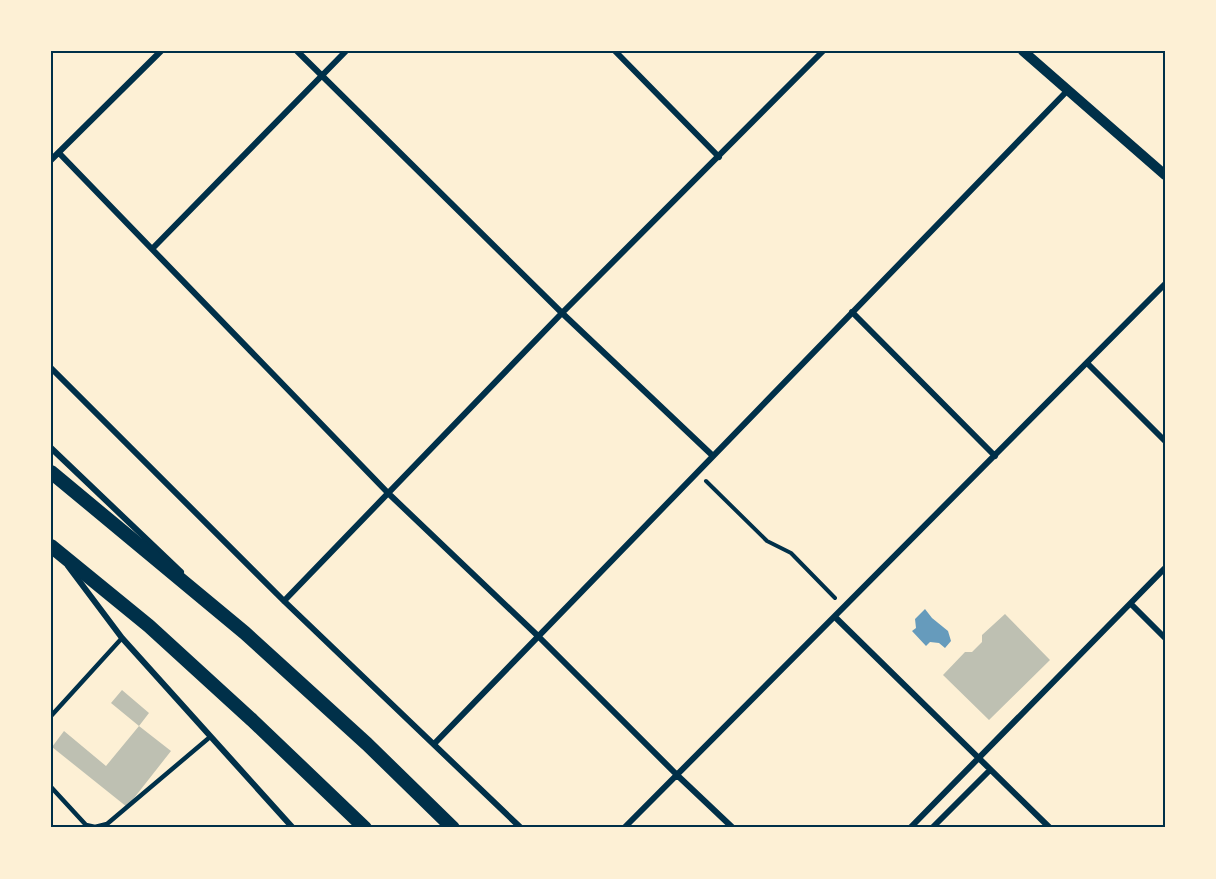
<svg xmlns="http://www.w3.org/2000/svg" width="1216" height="879" font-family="'Work Sans',sans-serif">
<rect width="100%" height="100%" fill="#fdf0d5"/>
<path fill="#669bbc" d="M925,609L932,618L948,631L951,641L945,648L939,643L930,642L926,646L912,631L916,628L915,619Z"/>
<path fill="#bec0b2" d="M1005,614L1050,660L989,720L943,675L965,652H972L982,642V635Z
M122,690L149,713L139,726L171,751L127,807L52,747L64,731L106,766L139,726L111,703Z"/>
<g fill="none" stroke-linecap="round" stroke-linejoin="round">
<path stroke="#003049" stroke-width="4" d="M706,481L767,541L791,553L835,598"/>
<path stroke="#003049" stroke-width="4.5" d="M51,716L122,638
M51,787L86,825L95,827L107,824L210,737"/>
<path stroke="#003049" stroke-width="6" d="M297,51L562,313L713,456
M615,51L719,157
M59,153L389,494L538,636L677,775L733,828
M51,160L161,51
M153,248L346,51
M852,312L995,456
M1087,363L1165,441
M51,368L284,601L521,828
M51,448L181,572
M68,566L122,638L293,828
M284,601L562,313L823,51
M1131,604L1165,638
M835,617L1050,828
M434,744L1068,90
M624,828L1165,284
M910,828L1165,568
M932,828L990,770"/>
<path stroke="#003049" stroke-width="10" d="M1023,51L1165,175"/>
<path stroke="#003049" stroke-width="14" d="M51,472L245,633L367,744L453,828
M51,546L149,626L252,720L365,828"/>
</g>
<rect width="1216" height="879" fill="none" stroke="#fdf0d5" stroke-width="105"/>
<rect x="52" y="52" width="1112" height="774" fill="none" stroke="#003049" stroke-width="2"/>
</svg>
